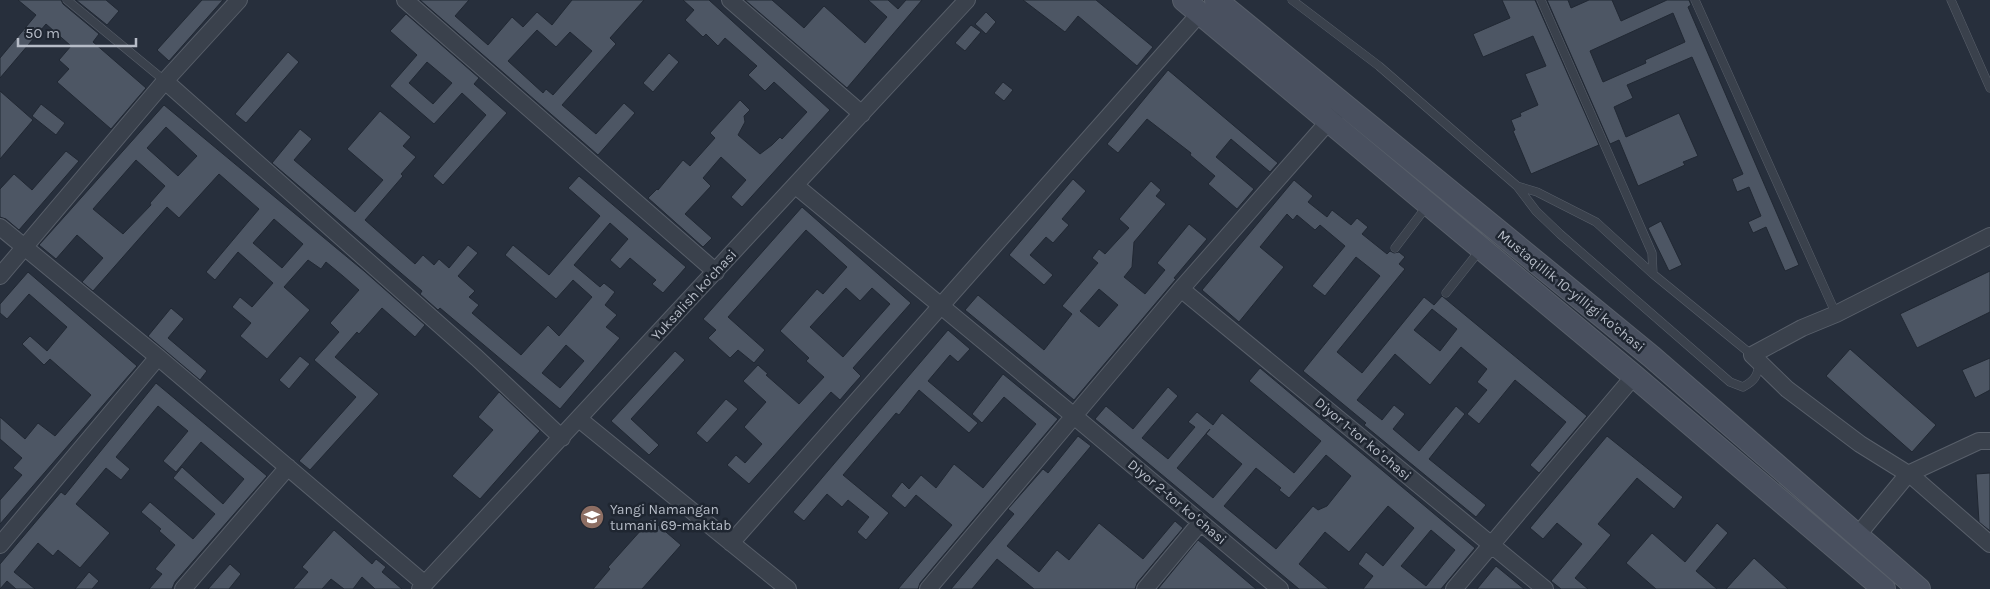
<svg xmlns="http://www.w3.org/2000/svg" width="1990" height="589" font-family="Karla,sans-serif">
<rect width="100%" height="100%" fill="#272f3c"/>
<path fill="#4d5664" stroke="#212833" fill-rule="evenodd" d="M18,0H61L63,4L99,34L93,42L146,88L111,129L57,82L69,69L59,60L71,46L46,24L0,78V58L36,15Z
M76,0H106L119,11L107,25Z
M202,0H223L169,61L157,50Z
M420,0H469L455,16L488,45L512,17L523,27L537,12L552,25L572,0H644L610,38L616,44L562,105L596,134L624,103L635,113L598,155ZM537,30L556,47L570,32L592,51L553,95L546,89L543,93L508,61Z
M683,0H709L830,110L742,207L731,197L746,180L721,157L703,178L711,186L685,214L712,238L703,247L648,198L657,189L658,190L683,160L690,166L715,138L710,133L740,100L750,110L744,116L745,122L738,135L760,154L772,145L780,137L782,139L807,112L774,82L765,91L748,75L757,66L725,38L718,46L706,34L703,37L685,20L694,10Z
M745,0H772L804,28L824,6L865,43L887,17L868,0H888L898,9L906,0H922L847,88Z
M1023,0H1096L1153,47L1137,66L1078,16L1065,32Z
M1502,0H1535L1599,145L1531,174L1513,131L1515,130L1511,120L1521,116L1520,113L1538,105L1525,74L1546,66L1533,36L1483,57L1473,34L1510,18Z
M1547,0H1568L1571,8L1589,0H1612L1621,21L1667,0H1689L1691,5L1688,7L1799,265L1785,271L1766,227L1753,233L1748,222L1761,216L1749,187L1737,192L1732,179L1743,174L1692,57L1627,85L1633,98L1614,107L1626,137L1679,113L1698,156L1683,162L1685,165L1638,186L1619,140L1610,144ZM1673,13L1685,42L1645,60L1646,63L1603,82L1590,51Z
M986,12L996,22L986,34L975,24Z
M406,14L479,78L474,84L507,113L443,185L433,176L486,115L462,93L434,124L390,86L417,55L390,31ZM427,62L452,83L433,104L409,83Z
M971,25L981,32L965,51L955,43Z
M288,52L299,62L246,123L235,114Z
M669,53L679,62L653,92L643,83Z
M1168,70L1278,163L1270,172L1231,139L1216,157L1254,189L1237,209L1208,184L1215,176L1190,155L1191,153L1147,119L1118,153L1107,144Z
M1003,82L1013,90L1004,101L994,93Z
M0,91L33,120L0,159Z
M41,104L65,123L56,135L32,116Z
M164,105L364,271L425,325L415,337L382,308L359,334L357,332L335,357L379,394L310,470L299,461L356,397L314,360L339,332L330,323L359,290L343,276L326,262L321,269L308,260L284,287L310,310L267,359L240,336L251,323L232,307L240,297L252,307L273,283L238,252L215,280L206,272L259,209L219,174L179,218L167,207L93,291L82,282L103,258L77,235L56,259L39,245ZM166,127L197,156L178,176L147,148ZM136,160L165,186L150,203L151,205L123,234L93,209ZM274,219L303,244L282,268L253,243Z
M380,111L411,137L403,146L416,157L401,174L403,176L365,220L415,264L423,255L434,265L439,259L449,268L468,245L478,253L458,276L475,291L469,297L479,305L472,313L521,355L548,325L559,336L592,297L573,280L556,299L505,255L513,245L549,275L600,216L568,188L579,176L686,267L663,293L652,284L656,280L630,258L620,269L610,260L628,239L610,223L574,265L600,287L604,283L615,292L605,305L617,315L606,327L620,338L560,409L440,308L438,310L420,294L422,291L272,163L300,129L312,139L294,160L355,212L383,180L347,149ZM566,345L584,361L560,388L542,373Z
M66,151L79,161L19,230L6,219L0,217V189L14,174L32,190Z
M1073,179L1086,191L1062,219L1069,225L1053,243L1046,237L1030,255L1053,275L1044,285L1009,255Z
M1294,180L1313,196L1308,202L1327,217L1332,210L1351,225L1357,218L1368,227L1362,234L1387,254L1390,251L1394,253L1399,252L1405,257L1399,264L1405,269L1337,352L1362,373L1424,297L1434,305L1442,296L1587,416L1539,473L1530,465L1566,422L1515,380L1479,424L1467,414L1487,390L1477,382L1487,369L1461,347L1430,385L1395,354L1357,400L1382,420L1394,405L1405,414L1393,429L1419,451L1456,406L1465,414L1429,459L1486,505L1476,517L1364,425L1366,423L1303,371L1380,276L1356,257L1325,296L1312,286L1345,246L1320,225L1315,230L1297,215L1293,220L1287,214L1260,247L1284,267L1239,322L1202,290ZM1432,309L1457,329L1440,351L1414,330Z
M1151,181L1161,190L1156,196L1166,204L1134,242L1132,267L1124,277L1145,294L1165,270L1157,263L1189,224L1207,239L1174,278L1176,279L1074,400L965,310L978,295L1044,350L1072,314L1062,306L1098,263L1092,258L1099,249L1105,254L1129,228L1119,219ZM1099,289L1118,305L1099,327L1080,311Z
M802,207L911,303L853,368L861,376L852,386L840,400L831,392L749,484L727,465L736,455L745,463L762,444L744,427L766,402L743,381L758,365L768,374L766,375L799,404L824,377L806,361L809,358L780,331L817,289L823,294L847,267L806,230L728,317L765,350L754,363L738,350L730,358L708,338L716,330L703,319ZM846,288L860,301L872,288L890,304L843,357L810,327Z
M1661,221L1682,265L1669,271L1648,228Z
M1990,271V312L1917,348L1900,314Z
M28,272L137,366L0,524V500L22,475L13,468L22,458L0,439V417L25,439L38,423L55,436L91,395L50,359L44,365L22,344L30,336L47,351L67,327L29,294L7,319L0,313V304Z
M171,308L184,319L168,338L207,371L200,380L148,336Z
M948,330L970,349L958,362L950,355L928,381L978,423L969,433L919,390L899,415L896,413L843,475L889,513L866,540L857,532L869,517L848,500L842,507L827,494L804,521L793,512Z
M1850,349L1936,425L1912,452L1826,376Z
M675,351L685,360L631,419L659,445L649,455L611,421Z
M300,356L310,364L289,389L279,380Z
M1990,358V390L1975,398L1962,370Z
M1260,368L1475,548L1441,589H1363L1373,576L1358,564L1366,552L1383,566L1414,528L1388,506L1349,552L1325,532L1299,564L1329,589H1299L1095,419L1106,406L1133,429L1168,387L1178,396L1142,438L1168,459L1195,427L1188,422L1197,412L1213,425L1222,413L1294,473L1321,441L1249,381ZM1210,429L1206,434L1242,464L1213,498L1177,468ZM1326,455L1351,476L1327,506L1318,510L1313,506L1276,549L1224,506L1256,468L1281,488L1279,490L1289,498ZM1431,530L1455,550L1426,586L1401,566Z
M1003,374L1058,419L920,583L918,589H898L952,525L916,495L905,508L891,496L902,482L909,489L921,475L936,488L954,464L983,488L1036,424L1004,397L982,423L972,414Z
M156,383L267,476L175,582L172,589H149L162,574L155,569L175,545L159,531L161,529L141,512L150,502L193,539L215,514L173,478L182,467L223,504L244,479L201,442L176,472L163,461L188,431L158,406L116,457L130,469L121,480L106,468L76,504L110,533L80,568L58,550L53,556L38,543L14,572L35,589H16L7,581L0,589V564L61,492L65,495Z
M499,392L540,431L480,499L452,476L493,430L478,417Z
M726,399L738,409L707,443L696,433Z
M1078,436L1091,446L1007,546L1039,572L1057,550L1069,560L1099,523L1143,559L1175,521L1183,528L1137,583L1135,589H1034L997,559L972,589H951L1014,514L1008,509L1043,469L1048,473Z
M1607,436L1683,497L1674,509L1637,478L1598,524L1611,535L1575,578L1588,589H1561L1551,581L1582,544L1557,523L1543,539L1530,528Z
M1990,473V531L1979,522L1976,474Z
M651,519L681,545L642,589H593L610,569L608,567Z
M1717,523L1728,533L1696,571L1717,589H1656L1626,563L1652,533L1685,562Z
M334,530L372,564L376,559L386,567L382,572L402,589H375L362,577L353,589H344L331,579L322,589H293L308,572L302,567Z
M1198,540L1203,544L1256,589H1158Z
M1754,558L1788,589H1726Z
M230,564L241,574L229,589H208Z
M1496,566L1524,589H1477Z
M89,572L99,581L92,589H75Z"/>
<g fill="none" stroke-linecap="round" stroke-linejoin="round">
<g stroke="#585f6a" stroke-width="9">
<path id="service" d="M67,0L165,81
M1292,0L1379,66L1517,186L1537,192L1596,222L1653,274
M1541,0L1652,253L1653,274L1752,355
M1695,0L1836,314
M1951,0L1990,88
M1517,186L1536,211L1560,234L1730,382L1743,387C1754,381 1758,376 1759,363
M1395,248L1427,206
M1446,293L1480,250"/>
</g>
<g stroke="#585f6a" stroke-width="18">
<path id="minor" d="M405,0L716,272
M730,0L862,114
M165,81L477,358L562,438
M796,186L1074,416L1280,589
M0,227L158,357L425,584
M1990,236L1836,314L1802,328L1752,355L1787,389L1860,444L1913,477L1990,544
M0,276L165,81L239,0
M1181,289L1545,589
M579,419L788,589
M1857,536L1908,474L1979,441H1990
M731,543L1200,13
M0,545L158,357
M183,589L288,467
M420,589L967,0
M928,589L1181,289L1336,113
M1145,589L1200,523
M1454,589L1634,376"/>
</g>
<g stroke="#585f6a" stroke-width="24">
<path id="secondary" d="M1184,0L1634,376L1884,589
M1216,0L1652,357L1919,589"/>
</g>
<use href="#service" stroke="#3a414c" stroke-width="8"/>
<use href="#minor" stroke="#3a414c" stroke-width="16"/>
<use href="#secondary" stroke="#49505f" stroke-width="22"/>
</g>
<defs>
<g id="school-disc" transform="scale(1.25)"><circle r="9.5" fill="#8d6e63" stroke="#1f2631"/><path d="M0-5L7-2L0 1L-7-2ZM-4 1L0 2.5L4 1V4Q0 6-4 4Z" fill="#fff"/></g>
</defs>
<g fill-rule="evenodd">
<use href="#school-disc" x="592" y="517"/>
</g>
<g text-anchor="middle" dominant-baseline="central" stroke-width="5" stroke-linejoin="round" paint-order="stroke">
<g font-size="14" fill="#b6bcc7" stroke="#1f2631">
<text transform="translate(1571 291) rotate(39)">Mustaqillik 10-yilligi ko'chasi</text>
<text transform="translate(694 295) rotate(-47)">Yuksalish ko'chasi</text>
<text transform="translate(1363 439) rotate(40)">Diyor 1-tor koʻchasi</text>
<text transform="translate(1177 502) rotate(40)">Diyor 2-tor koʻchasi</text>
</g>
<g font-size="14" fill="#b6bcc7" stroke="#1f2631" text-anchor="start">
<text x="610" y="509">Yangi Namangan<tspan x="610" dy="16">tumani 69-maktab</tspan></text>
</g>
</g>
<path d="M18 38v8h118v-8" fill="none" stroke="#b6bcc7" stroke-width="2.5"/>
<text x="25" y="38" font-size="15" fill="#b6bcc7" stroke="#1f2631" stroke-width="4" paint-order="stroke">50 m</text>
</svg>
